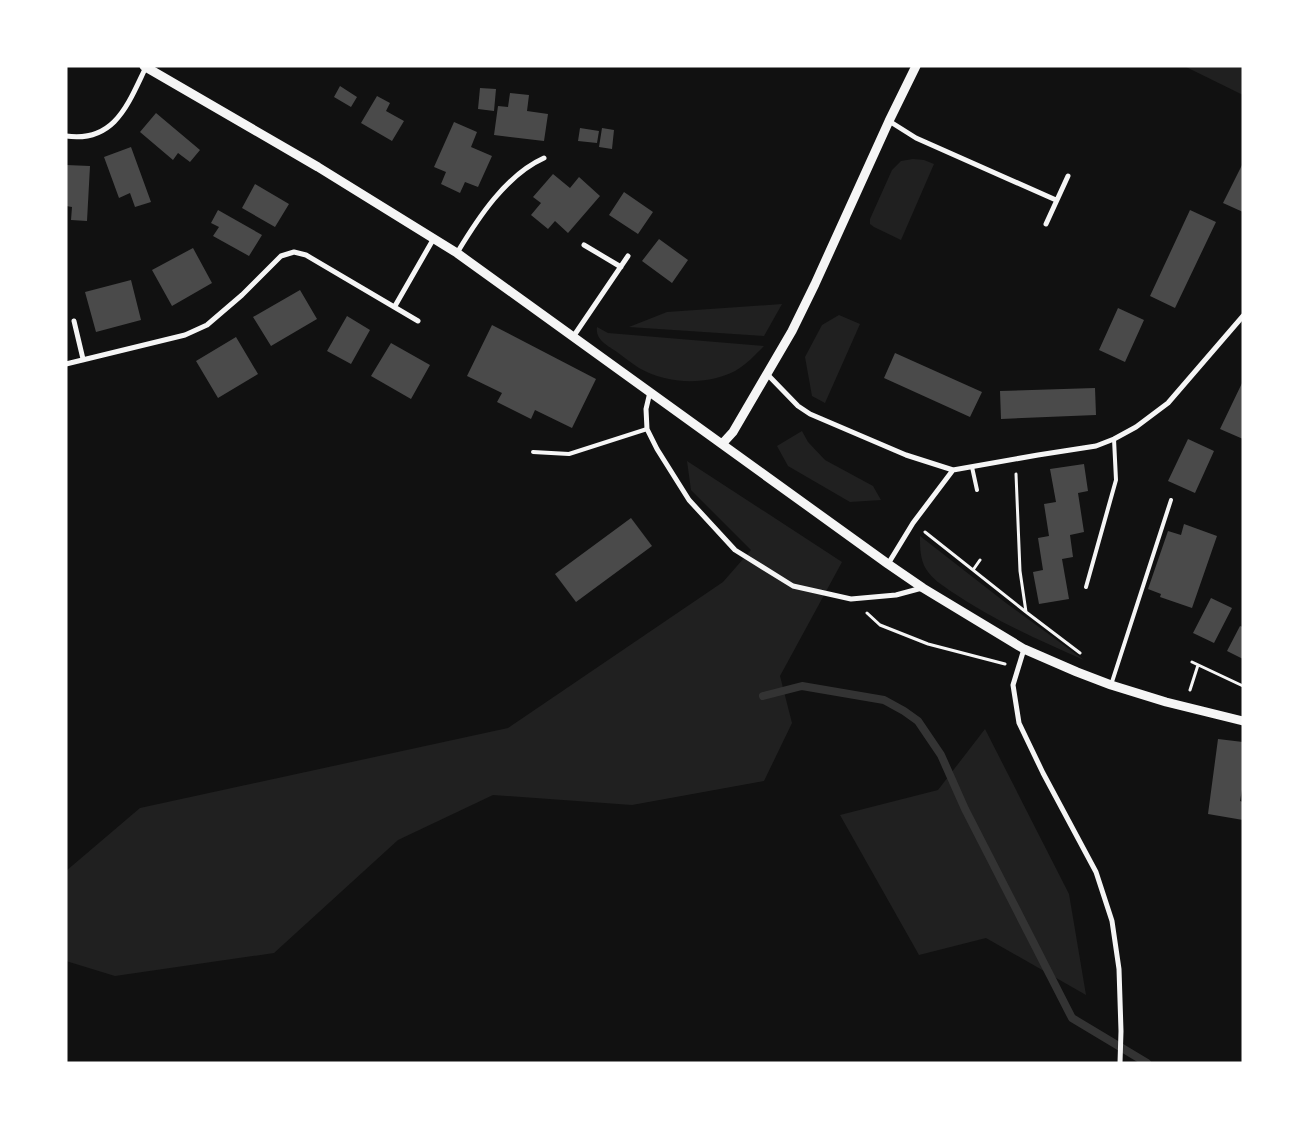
<svg xmlns="http://www.w3.org/2000/svg" width="1309" height="1129" font-family="'Varela Round',sans-serif">
<rect width="100%" height="100%" fill="#111"/>
<path fill="#202020" d="M1184,66H1243V95Z
M913,159L924,160L934,164L901,240L874,227L870,224V219L892,170L901,161Z
M782,304L764,336L629,327L667,312Z
M839,315L860,324L825,403L812,396L805,357L822,325Z
M597,327L608,333L764,346C755,355 746,365 735,371C705,386 667,384 639,368C631,363 624,357 617,352C608,346 595,340 597,327Z
M802,431L808,442L825,460L873,486L881,500L850,502L788,466L777,446Z
M687,461L842,562L780,676L792,723L764,781L632,805L493,795L398,840L274,953L115,976L66,961V871L140,808L508,728L723,582L751,550L691,490Z
M920,536L1006,603L1084,660C1039,640 993,620 952,592C942,585 932,579 926,569C920,559 920,547 920,536Z
M985,729L1069,894L1086,995L986,938L919,955L840,815L938,790Z"/>
<g fill="none" stroke-linecap="round" stroke-linejoin="round">
<path stroke="#333" stroke-width="8" d="M763,696L802,686L884,700L904,711L918,721L941,755L965,809L1072,1018L1147,1063"/>
</g>
<path fill="#4a4a4a" d="M340,86L357,97L351,107L334,97Z
M480,88L496,89L494,111L478,109Z
M510,93L529,95L527,111L548,114L544,141L494,135L498,106L508,107Z
M377,96L390,103L386,111L404,121L392,141L361,123Z
M156,113L200,150L190,162L178,153L173,160L140,132Z
M454,122L477,132L471,147L492,156L478,187L465,182L460,193L441,184L446,172L434,167Z
M580,128L599,131L597,143L578,141Z
M602,128L614,130L612,149L599,147Z
M131,147L151,202L135,207L130,193L119,198L104,157Z
M1243,163V212L1223,203Z
M66,165L90,166L87,221L71,220L72,207L66,206Z
M553,174L570,188L579,177L600,196L568,233L555,221L548,229L531,215L541,203L533,197Z
M255,184L289,204L275,227L242,208Z
M624,192L653,212L638,234L609,215Z
M218,210L262,235L249,256L213,236L219,227L211,223Z
M1190,210L1216,222L1175,308L1150,296Z
M659,239L688,260L672,283L642,261Z
M193,248L212,283L172,306L152,270Z
M131,280L141,320L96,332L85,292Z
M300,290L317,319L271,346L253,317Z
M1118,308L1144,320L1125,362L1099,350Z
M347,316L370,330L351,364L327,351Z
M492,325L596,379L572,428L535,410L531,419L497,402L502,393L467,376Z
M236,337L258,374L218,398L196,361Z
M391,343L430,365L411,399L371,376Z
M895,353L982,392L970,417L884,378Z
M1243,381V439L1220,429Z
M1095,388L1096,415L1001,419L1000,391Z
M1188,439L1214,451L1195,493L1168,481Z
M1084,464L1088,491L1078,493L1084,532L1070,535L1073,557L1062,559L1069,599L1039,604L1033,572L1043,570L1038,538L1049,536L1044,504L1056,502L1050,469Z
M631,518L652,546L576,602L555,574Z
M1184,524L1217,536L1192,608L1160,597L1161,594L1148,589L1168,531L1181,535Z
M1211,598L1232,608L1214,643L1193,633Z
M1240,626L1243,627V659L1227,651Z
M1218,739L1243,742V784L1240,801L1243,802V820L1208,814Z"/>
<g fill="none" stroke-linecap="round" stroke-linejoin="round">
<path stroke="#f5f5f5" stroke-width="3" d="M1016,474L1020,571L1026,612
M925,532L1026,612L1080,653
M973,570L980,560
M867,613L880,625L928,644L1005,664
M1192,662L1243,686
M1190,690L1198,665"/>
<path stroke="#f5f5f5" stroke-width="4" d="M533,452L569,454L647,429
M972,467L977,490
M1086,587L1116,480L1114,439
M1111,685L1171,500"/>
<path stroke="#f5f5f5" stroke-width="5" d="M889,121L916,138L1056,200
M66,136C115,143 128,104 146,67
M1046,224L1068,176
M584,245L621,267
M457,253C478,218 506,175 544,158
M395,306L434,238
M74,321L83,359
M573,337L628,256
M66,364L185,335L207,325L242,295L281,256L294,252L306,255L418,321
M767,374L798,406L810,414L906,455L953,470
M650,392L646,409L647,429L657,449L689,500L735,550L793,586L851,599L896,595L922,588
M888,564L913,523L953,470L1038,455L1096,446L1114,439L1136,427L1168,403L1243,316
M1024,649L1013,685L1019,723L1043,773L1096,872L1112,921L1119,969L1121,1031L1120,1063"/>
<path stroke="#f5f5f5" stroke-width="9" d="M144,66L318,167L457,253L888,564L923,588L1024,649L1077,672L1111,685L1166,702L1243,721
M722,444L733,432L792,331L815,284L889,121L916,66"/>
</g>
<rect width="1309" height="1129" fill="none" stroke="#ffffff" stroke-width="135"/>
</svg>
